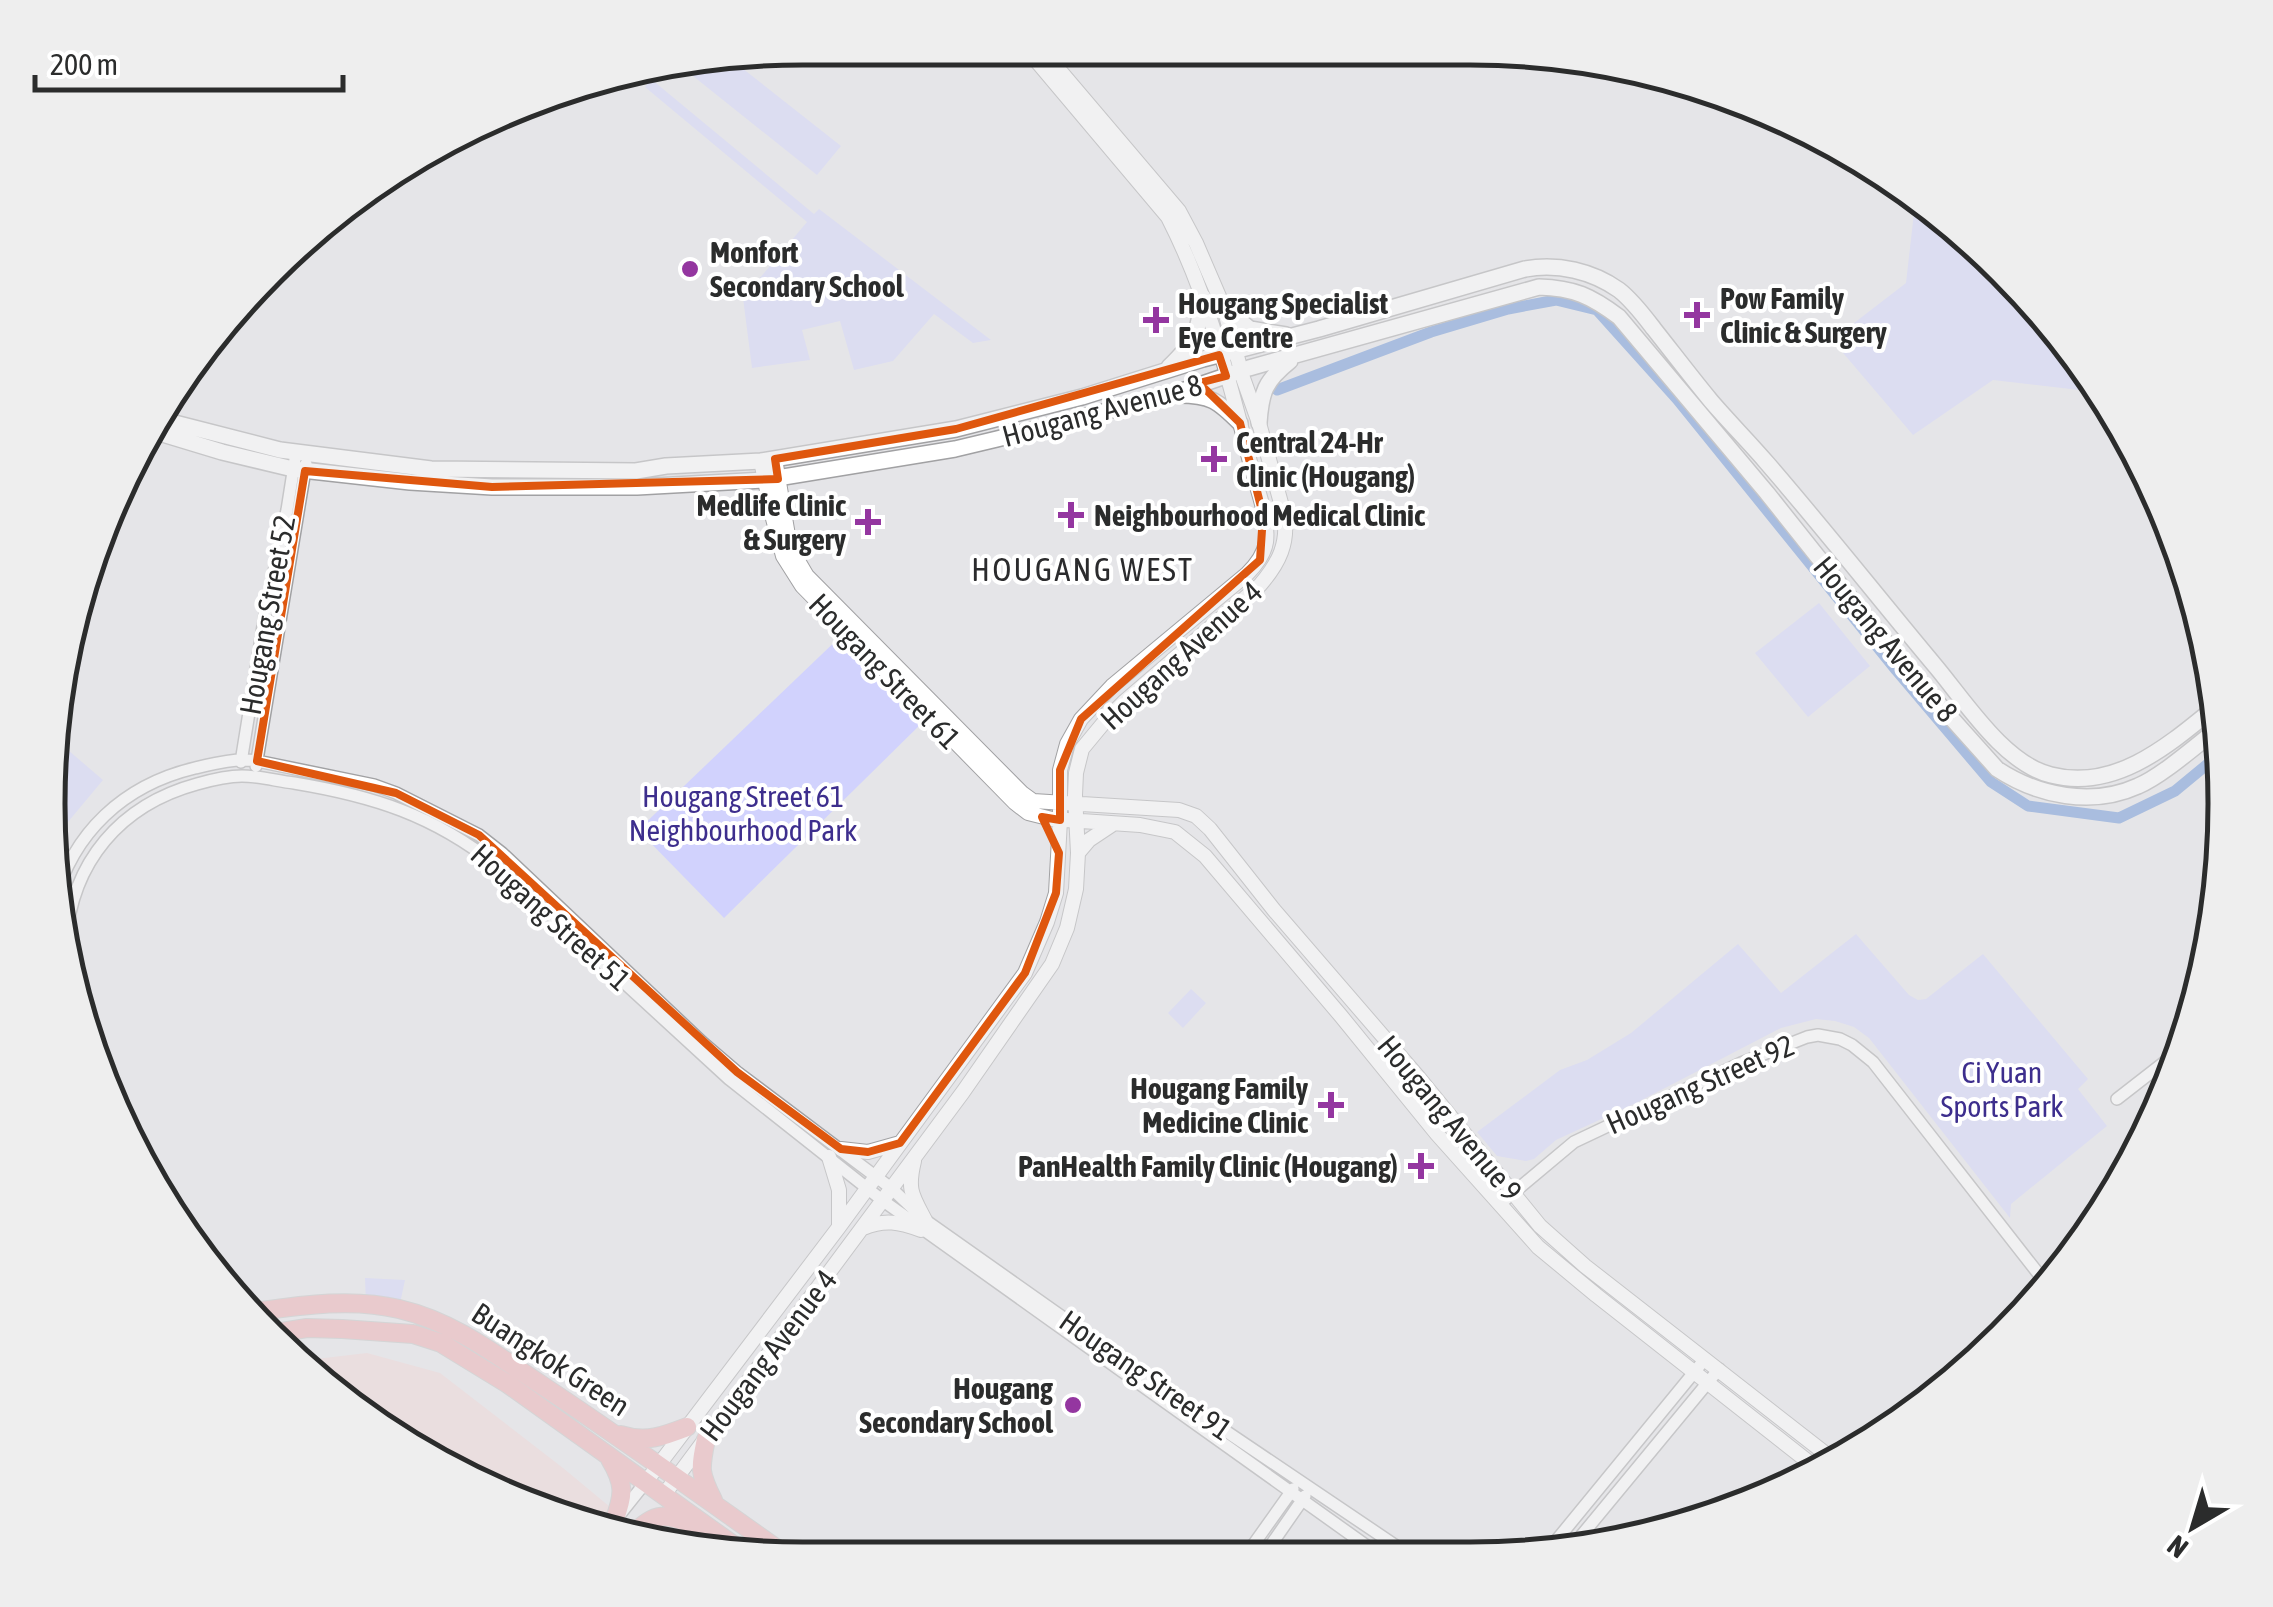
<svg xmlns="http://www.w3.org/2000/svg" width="2273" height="1607" font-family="'Asap Condensed',sans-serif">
<rect width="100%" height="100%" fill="#e5e5e8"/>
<path fill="#efd4d6" d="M367,1353L440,1373L563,1468L651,1541L608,1534L470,1482L344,1404L299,1361Z"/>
<path fill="#d1d2fd" d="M728,57L841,146L817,175L678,64Z
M651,79L814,214L819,209L991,340L973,343L934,314L893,361L854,370L840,321L802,330L810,360L752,368L743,298L807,222L645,87Z
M1915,204L2038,305L2091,379L2079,390L1993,380L1913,435L1832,340L1906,283Z
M1819,603L1870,666L1808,717L1755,653Z
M843,634L927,718L724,918L638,830Z
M54,738L103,780L58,834L54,831Z
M1856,934L1909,995L1918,1000L1926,999L1983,954L2088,1079L2078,1089L2107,1126L2011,1204L2010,1218L1869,1038L1854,1027L1835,1021L1816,1019L1781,1028L1636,1103L1556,1140L1534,1159L1526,1161L1497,1156L1477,1132L1560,1070L1587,1060L1631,1033L1738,944L1781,993Z
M1191,989L1206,1003L1183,1028L1168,1013Z
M365,1278L405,1280L399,1308L366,1304Z"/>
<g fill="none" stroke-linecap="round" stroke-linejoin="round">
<path stroke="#608cd4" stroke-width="11" d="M1277,390L1431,332L1508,309L1556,300L1597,310L1677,399L1896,670L1991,782L2028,806L2119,818L2175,791L2221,753"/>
<g stroke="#a1a1a3" stroke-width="14">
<path id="minor" d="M241,762L264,620L287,510L296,453
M256,766L306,464
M54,903C73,832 124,785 195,768C216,763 236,758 257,761L374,785L396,793L479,835L502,853L702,1042L737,1072L891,1188L925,1220L1190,1407L1408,1554
M66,941C72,862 120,805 197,784C211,780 227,776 242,776C259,776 277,781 294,783C373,796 433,815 496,865L729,1079L882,1200L1378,1554
M2117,1099L2180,1050
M1500,1204L1574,1142L1741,1063L1807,1037L1818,1035L1840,1039L1852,1045L1873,1062L2048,1286
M605,1533L645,1483
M1546,1553L1705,1359
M1567,1553L1719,1369
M1246,1555L1293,1489
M1264,1555L1305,1496"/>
</g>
<g stroke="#a1a1a3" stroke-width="16">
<path id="tertiary" d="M775,459L790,547L807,576L1022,793L1033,801L1179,810L1196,816L1210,829L1274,910L1419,1078L1540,1226L1585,1266L1835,1461
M761,461L772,515L783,556L802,586L1015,803L1028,813L1052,819L1140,825L1175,832L1205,856L1341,1016L1437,1134L1538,1247L1596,1295L1820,1471
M1078,853L1089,840L1113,824
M841,1149L868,1152L900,1143
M829,1157L839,1190V1226
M914,1161C907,1190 912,1195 925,1220
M863,1228C885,1219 899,1222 921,1230
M645,1483L839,1227L1025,973L1047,922L1056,893L1060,820V770L1067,744L1081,719L1112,686L1247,574C1256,565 1264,555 1266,542C1269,518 1257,489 1251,466C1230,382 1208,295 1168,217L1029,52
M663,1496L963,1092L1052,964L1067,928L1076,889L1078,853L1075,795L1076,773L1082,749L1106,720L1125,701L1260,585C1279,563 1289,543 1284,514L1259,423L1243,378L1224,308L1196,243L1179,211L1044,52"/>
</g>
<g stroke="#a1a1a3" stroke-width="18">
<path id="secondary" d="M1224,308L1250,329L1286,335
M1169,367C1196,341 1198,333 1203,297
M1179,395C1211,395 1218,401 1240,423
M163,420L280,450L431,469L636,471L666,466L761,461L956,429L1082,397L1203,359L1319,329L1525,269C1558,263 1592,271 1619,290C1633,301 1644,316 1654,329C1673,353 1692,378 1711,401C1729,422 1749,442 1767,463C1825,530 1880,600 1937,668C1966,703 2005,764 2051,775C2117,792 2171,743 2219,704
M1259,423C1261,392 1265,381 1290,361
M156,432L222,452L293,469L410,482L492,487H637L765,480L955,449L997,439L1170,395L1249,368L1539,287C1574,288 1591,296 1619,317L1767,493L1903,664L1997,769C2038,796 2092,807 2138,786C2162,776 2198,744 2220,727"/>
</g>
<g stroke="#bfc0c0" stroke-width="20">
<path id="primary" d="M247,1313C297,1306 350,1297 399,1309C455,1322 499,1357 546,1388C629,1443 709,1501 790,1558
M269,1334L307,1328L342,1329L413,1334L441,1343L508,1384L750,1557
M621,1435C646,1443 664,1436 687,1427
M706,1439C700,1469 699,1472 713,1500
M610,1459C625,1484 624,1495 614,1521
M633,1534C656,1512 665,1513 694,1525"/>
</g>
<use href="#minor" stroke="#fff" stroke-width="11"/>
<use href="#tertiary" stroke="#fff" stroke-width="14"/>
<use href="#secondary" stroke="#fff" stroke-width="15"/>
<use href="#primary" stroke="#eda9ad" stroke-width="18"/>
</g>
<path d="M0 0H2273V1607H0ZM1219,355L1226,376L1199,383L1240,423L1263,515L1260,560L1081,719L1060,770V820L1042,817L1059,853L1056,893L1025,973L900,1143L868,1152L841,1149L737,1072L479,835L396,793L257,761L305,471L492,487L778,479L775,459L956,429Z" fill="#e5e5e8" fill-opacity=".55" fill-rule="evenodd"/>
<path fill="none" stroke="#df570e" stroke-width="8" stroke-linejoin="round" d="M1219,355L1226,376L1199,383L1240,423L1263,515L1260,560L1081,719L1060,770V820L1042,817L1059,853L1056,893L1025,973L900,1143L868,1152L841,1149L737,1072L479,835L396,793L257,761L305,471L492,487L778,479L775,459L956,429Z"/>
<g fill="#9436a0" stroke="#fff" stroke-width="4">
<circle cx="690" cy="269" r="10"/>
<path d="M1692 300h10v10h10v10h-10v10h-10v-10h-10v-10h10z"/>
<path d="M1151 305h10v10h10v10h-10v10h-10v-10h-10v-10h10z"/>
<path d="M1209 444h10v10h10v10h-10v10h-10v-10h-10v-10h10z"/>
<path d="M1066 500h10v10h10v10h-10v10h-10v-10h-10v-10h10z"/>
<path d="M863 507h10v10h10v10h-10v10h-10v-10h-10v-10h10z"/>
<path d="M1326 1090h10v10h10v10h-10v10h-10v-10h-10v-10h10z"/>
<path d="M1416 1151h10v10h10v10h-10v10h-10v-10h-10v-10h10z"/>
<circle cx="1073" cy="1405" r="10"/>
</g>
<g text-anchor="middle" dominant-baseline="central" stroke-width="8" stroke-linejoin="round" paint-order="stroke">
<g font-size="30" font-weight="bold" fill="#2b2c2c" stroke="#fff" text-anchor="start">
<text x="710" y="252">Monfort<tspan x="710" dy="34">Secondary School</tspan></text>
<text x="1720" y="298">Pow Family<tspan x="1720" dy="34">Clinic &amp; Surgery</tspan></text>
<text x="1178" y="303">Hougang Specialist<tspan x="1178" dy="34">Eye Centre</tspan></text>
<text x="1236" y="442">Central 24-Hr<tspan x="1236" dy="34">Clinic (Hougang)</tspan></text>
<text x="846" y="505" text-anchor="end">Medlife Clinic<tspan x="846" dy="34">&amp; Surgery</tspan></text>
<text x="1094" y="515">Neighbourhood Medical Clinic</text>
<text x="1308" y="1088" text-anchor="end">Hougang Family<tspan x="1308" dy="34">Medicine Clinic</tspan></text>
<text x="1398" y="1166" text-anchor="end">PanHealth Family Clinic (Hougang)</text>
<text x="1053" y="1388" text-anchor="end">Hougang<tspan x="1053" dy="34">Secondary School</tspan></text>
</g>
<g font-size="30" fill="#2b2c2c" stroke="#fff">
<text transform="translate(1102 410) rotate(-15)">Hougang Avenue 8</text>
<text transform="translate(267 615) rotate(-80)">Hougang Street 52</text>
<text transform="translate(1886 639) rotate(50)">Hougang Avenue 8</text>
<text transform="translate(1181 655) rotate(-42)">Hougang Avenue 4</text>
<text transform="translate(885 671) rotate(46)">Hougang Street 61</text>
<text transform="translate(551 917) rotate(42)">Hougang Street 51</text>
<text transform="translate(1700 1084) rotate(-24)">Hougang Street 92</text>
<text transform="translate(1450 1118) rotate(50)">Hougang Avenue 9</text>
<text transform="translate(768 1355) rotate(-53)">Hougang Avenue 4</text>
<text transform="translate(551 1359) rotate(33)">Buangkok Green</text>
<text transform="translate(1146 1375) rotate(35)">Hougang Street 91</text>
</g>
<g font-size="30" fill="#3d2e8d" stroke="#fff">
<text x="743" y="796">Hougang Street 61<tspan x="743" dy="34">Neighbourhood Park</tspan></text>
<text x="2002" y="1072">Ci Yuan<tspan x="2002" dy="34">Sports Park</tspan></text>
</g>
<g font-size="32" letter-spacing="2.5" fill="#2b2b2d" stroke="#fff">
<text x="1083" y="569">HOUGANG WEST</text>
</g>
</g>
<path d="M0 0H2273V1607H0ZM803 65H1470A738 738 0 0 1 2208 803V804A738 738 0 0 1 1470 1542H803A738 738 0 0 1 65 804V803A738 738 0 0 1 803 65Z" fill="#eee" fill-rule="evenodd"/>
<path fill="none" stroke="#2b2c2c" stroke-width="5" d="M803 65H1470A738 738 0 0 1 2208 803V804A738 738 0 0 1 1470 1542H803A738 738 0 0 1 65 804V803A738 738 0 0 1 803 65Z"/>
<g transform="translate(2193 1527) rotate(218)" stroke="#ffffff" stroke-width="8" paint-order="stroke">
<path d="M0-8L18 38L0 25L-18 38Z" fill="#2b2c2c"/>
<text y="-15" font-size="28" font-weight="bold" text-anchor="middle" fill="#2b2c2c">N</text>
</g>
<path d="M35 75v15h308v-15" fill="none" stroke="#2b2c2c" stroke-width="5"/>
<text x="50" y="75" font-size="30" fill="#2b2c2c" stroke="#ffffff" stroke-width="8" paint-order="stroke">200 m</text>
</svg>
